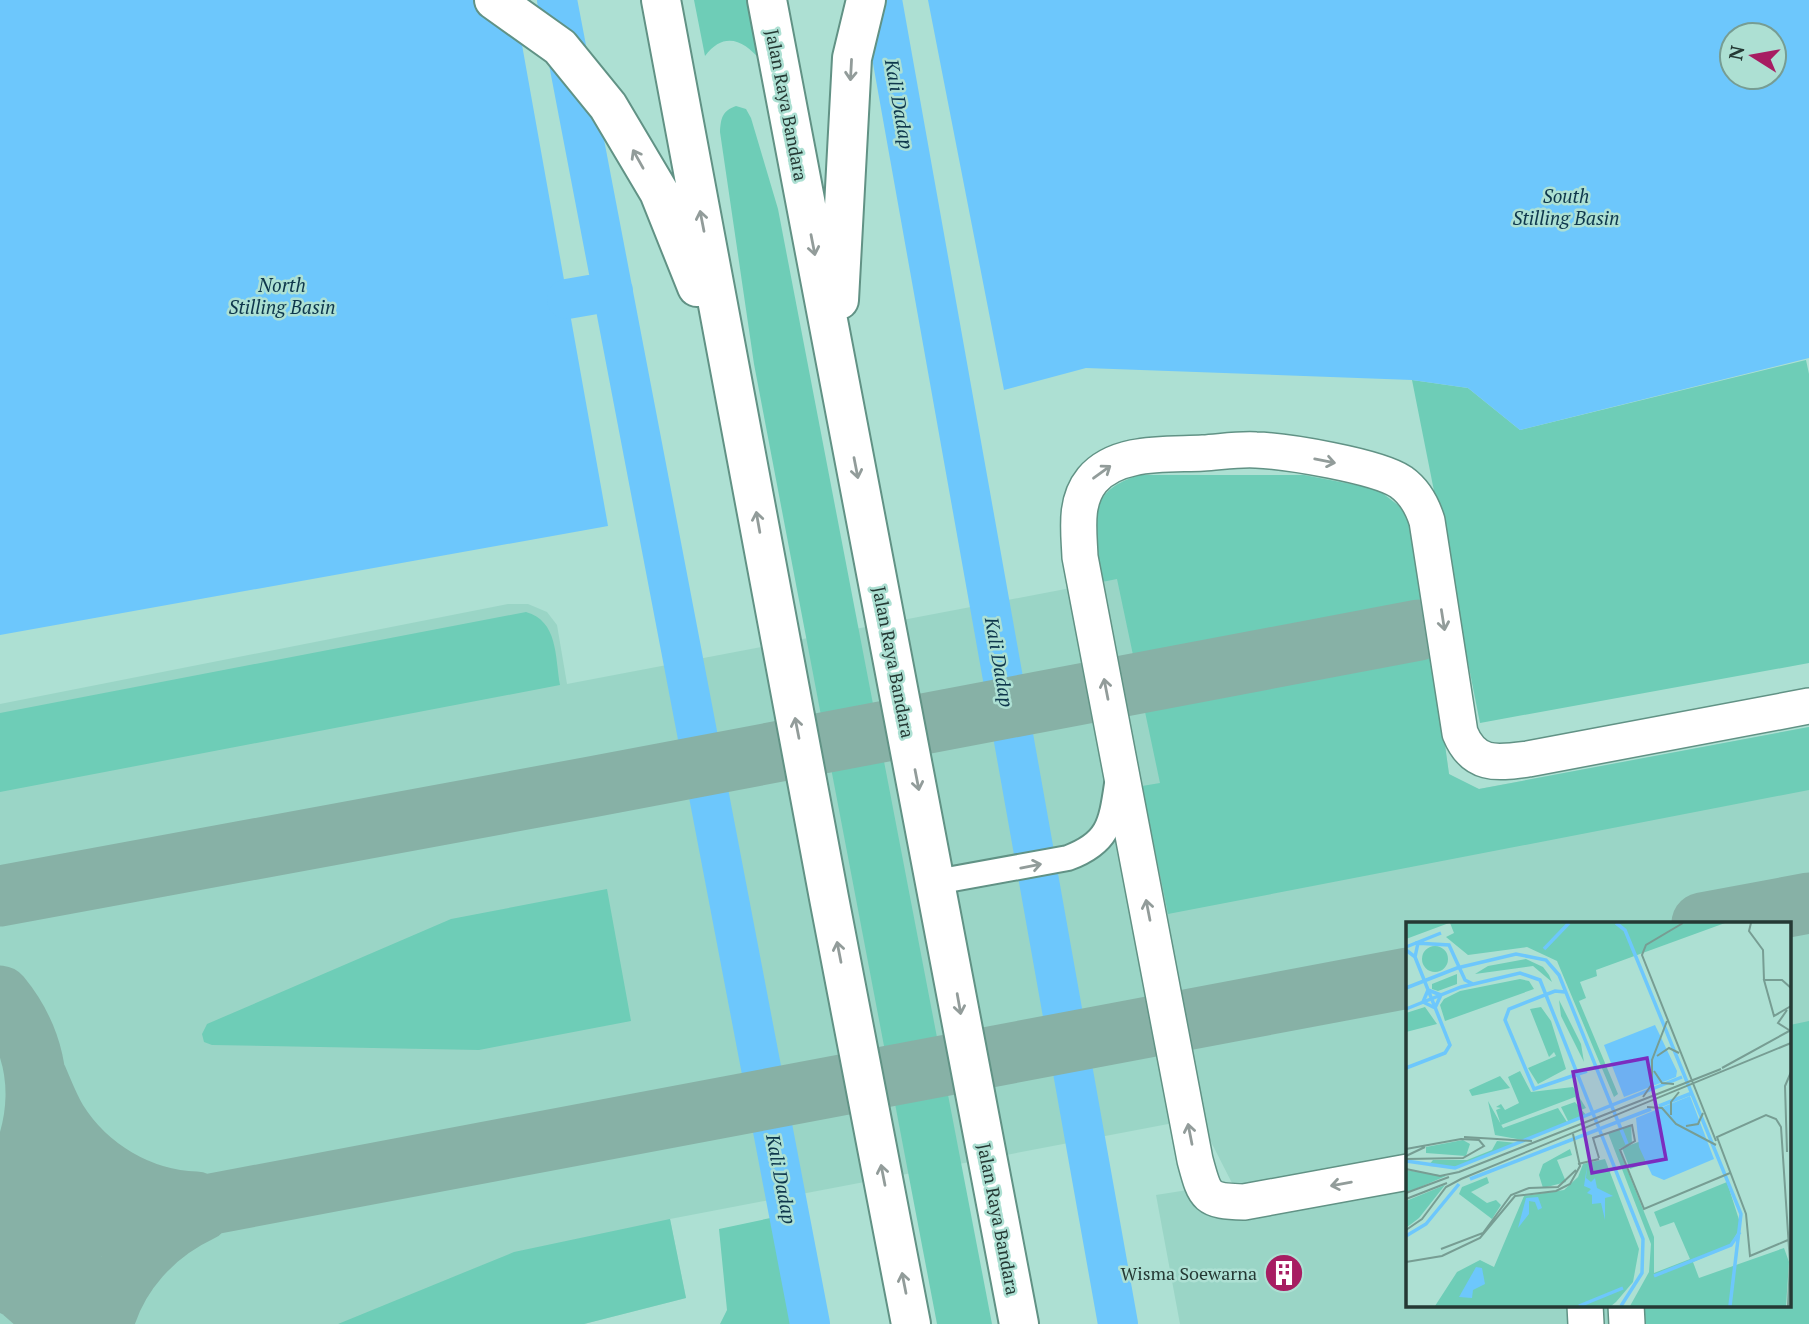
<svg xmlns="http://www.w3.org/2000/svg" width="1809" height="1324" font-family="'PT Serif',serif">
<rect width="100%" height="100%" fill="#ade0d3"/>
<path fill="#9ad5c6" d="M1304,475L1398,505L1417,542L1449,774L1465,784L1479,789L1809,727V1085L1790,1090V923H1408V1305H1638L1639,1324H1180L1156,1195L1232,1183L1209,1138L1205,1117L670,1219L686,1298L584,1324H0V704L508,604H528L547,612L557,625L567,684L1102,582L1097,532L1098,511L1103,497L1117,484Z"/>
<path fill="#6ecdb7" d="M694,0H750L761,61C744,40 724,31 705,56Z
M736,106L746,109L751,118L778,209L992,1324H937L754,364L720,132C721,118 722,111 736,106Z
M1806,360L1809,374V663L1480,723L1412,380L1468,388L1520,430Z
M1138,475H1304L1377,489L1398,505L1410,520L1417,542L1449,774L1479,789L1809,727V790L1168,914L1142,786L1160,783L1117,579L1102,582C1100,557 1090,522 1102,499C1109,486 1126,480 1138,475Z
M526,612C558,621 555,656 560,685L0,792V713Z
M607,889L631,1021L479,1050L212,1045L204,1042L202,1034L207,1024L451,919Z
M1809,1021V1324H1644L1642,1305H1790V1025Z
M799,1212L818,1324H720L727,1310L719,1229Z
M670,1219L686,1298L584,1324H338L514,1252Z"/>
<path fill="#6dc7fc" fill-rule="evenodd" d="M0,0H514L608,526L0,635Z
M928,0H1809V358L1520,430L1468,388L1412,380L1086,368L1004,390ZM1732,35H1774V77H1732Z"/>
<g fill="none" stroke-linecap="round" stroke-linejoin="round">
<path stroke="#6dc7fc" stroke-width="40" d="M557,0L810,1324
M882,0L1118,1324
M567,299L613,291"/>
<path stroke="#87b1a6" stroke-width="61" d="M0,896L591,787L1419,630
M1702,923L1809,903
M0,996C51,1058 45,1136 0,1200
M37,1078C43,1092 49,1108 57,1121C87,1169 140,1200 196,1202
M41,1103L83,1324
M0,1244L1408,978
M0,1279L20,1289L60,1324
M103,1324C117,1273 154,1233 201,1211"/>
<g stroke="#619285" stroke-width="28">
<path id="street" d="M936,882L1068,858C1108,843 1111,825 1117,784"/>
</g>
<g stroke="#619285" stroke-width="38">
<path id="secondary" d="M1408,1172L1244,1202C1205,1201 1205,1197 1195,1160L1080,557C1079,531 1074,502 1092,480C1117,450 1168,455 1203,453C1220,452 1238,449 1256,450C1287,451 1377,466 1401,482C1415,492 1422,505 1427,521L1460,733C1474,767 1497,763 1528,759L1809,706
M1585,1305L1586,1324
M1626,1305L1627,1324"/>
</g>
<g stroke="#619285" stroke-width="42">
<path id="primary" d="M494,0L560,47L608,106L659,192L697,287
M661,0L829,898L911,1324
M767,0L1019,1324
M839,300L852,58L866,0"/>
</g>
<use href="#street" stroke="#fff" stroke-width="24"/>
<use href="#secondary" stroke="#fff" stroke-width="35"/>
<use href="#primary" stroke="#fff" stroke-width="38"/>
</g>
<defs><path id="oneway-shaft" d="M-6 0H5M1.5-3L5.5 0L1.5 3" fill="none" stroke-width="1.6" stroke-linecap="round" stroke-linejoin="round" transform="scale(1.75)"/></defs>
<g stroke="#929c9a">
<use href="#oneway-shaft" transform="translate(851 70) rotate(93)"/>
<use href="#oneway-shaft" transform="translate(638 159) rotate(-119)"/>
<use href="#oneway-shaft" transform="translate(702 221) rotate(-101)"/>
<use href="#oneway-shaft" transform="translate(813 245) rotate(79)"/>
<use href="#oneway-shaft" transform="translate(1325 461) rotate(11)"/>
<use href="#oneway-shaft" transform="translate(856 468) rotate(79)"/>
<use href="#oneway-shaft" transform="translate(1102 472) rotate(-36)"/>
<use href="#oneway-shaft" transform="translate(758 522) rotate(-100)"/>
<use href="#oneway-shaft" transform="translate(1443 620) rotate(81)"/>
<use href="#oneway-shaft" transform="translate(1106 689) rotate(-101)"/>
<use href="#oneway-shaft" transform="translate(797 728) rotate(-101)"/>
<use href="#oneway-shaft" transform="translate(917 780) rotate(79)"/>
<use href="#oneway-shaft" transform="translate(1031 866) rotate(-11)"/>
<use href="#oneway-shaft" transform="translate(1148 910) rotate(-101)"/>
<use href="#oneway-shaft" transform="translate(839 952) rotate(-101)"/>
<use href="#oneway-shaft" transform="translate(959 1004) rotate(80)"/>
<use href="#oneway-shaft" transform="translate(1190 1134) rotate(-101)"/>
<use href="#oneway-shaft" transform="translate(883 1175) rotate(-101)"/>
<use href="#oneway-shaft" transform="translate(1341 1184) rotate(170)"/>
<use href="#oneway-shaft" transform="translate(904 1283) rotate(-101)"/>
</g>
<defs>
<g id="building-disc" transform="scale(2.0125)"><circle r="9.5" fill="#a71d62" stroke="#ade0d3"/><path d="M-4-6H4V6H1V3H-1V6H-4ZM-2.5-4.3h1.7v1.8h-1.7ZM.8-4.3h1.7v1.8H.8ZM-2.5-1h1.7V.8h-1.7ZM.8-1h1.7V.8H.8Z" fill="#fff"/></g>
</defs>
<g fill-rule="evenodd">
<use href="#building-disc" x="1284" y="1273"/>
</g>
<g text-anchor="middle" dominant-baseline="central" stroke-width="5" stroke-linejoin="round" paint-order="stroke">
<g font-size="18" fill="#253934" stroke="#ade0d3">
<text transform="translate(787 105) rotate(79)">Jalan Raya Bandara</text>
<text transform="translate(894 662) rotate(79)">Jalan Raya Bandara</text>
<text transform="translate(999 1219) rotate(79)">Jalan Raya Bandara</text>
</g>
<g font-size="18" fill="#253934" stroke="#ade0d3" text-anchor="end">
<text x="1257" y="1273">Wisma Soewarna</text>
</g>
<g font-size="19" font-style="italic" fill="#0e364c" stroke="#ade0d3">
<text transform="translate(900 104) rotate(80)">Kali Dadap</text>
<text x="1566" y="195">South<tspan x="1566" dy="22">Stilling Basin</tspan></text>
<text x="282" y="284">North<tspan x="282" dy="22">Stilling Basin</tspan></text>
<text transform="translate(1000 662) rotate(80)">Kali Dadap</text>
<text transform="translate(782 1179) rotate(79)">Kali Dadap</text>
</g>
</g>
<g transform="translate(1406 922)">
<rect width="385" height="385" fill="#ade0d3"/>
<path d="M0,1H43L0,17ZM44,1H319L190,48L191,54L174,60L180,76L173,79L212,172L208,175L151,39L121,25L62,33L40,15L48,11ZM16 37a13 13 0 1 1 26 0a13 13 0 1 1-26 0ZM120,37L137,45L143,53L146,60L127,44L69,52L82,44ZM51,52V62L32,69L26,67V62ZM114,57L123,59L128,67L39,99L34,83L38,77L54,69ZM153,78L175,122L178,140L155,94ZM19,85L31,102L0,110V91ZM135,85L145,99L160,147L132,162L122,146L150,134L148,130L143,135L124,87ZM114,149L125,170L167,165L180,186L175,188L169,175L95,203L90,188L95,186L90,185L95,182L99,188L113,181L102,155ZM94,154L104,166L66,174L63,168ZM82,179L97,206L152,186L161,200L117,218L89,213ZM169,180L181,194L163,201L155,185ZM225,203L226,221L213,227L248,315V351L284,337L268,300L254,305L248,290L321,260L335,304L324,324L287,340L293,356L378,326L383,340L380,384H224L243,350L245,322L202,211ZM57,218L64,222L60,234L20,231V225ZM91,219L111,221L49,245L22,244L27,238H61L86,228ZM235,219L240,241L224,247L216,226ZM164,227L166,233L151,238L160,260L137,266L133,253L137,242ZM199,237L233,327L227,360L210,380L205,384H29L51,350L74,338L88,345L118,274L158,268L172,255L177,242ZM0,248L40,254L0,271ZM81,255L83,261L65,270L81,281L90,278L95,283L86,297L53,272L56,265ZM39,263L13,296L0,306V279Z" fill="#6ecdb7"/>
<path d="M249,103L271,149L270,155L218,175L198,123ZM284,174L308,237L258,258L246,253L233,225L230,196ZM181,244L180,256L185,260L189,256L191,266L207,274L199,276V298L195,281L186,282V273L181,271L185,267L178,264ZM132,275L136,286L132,288L129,280L123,279V292L112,306L120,276ZM70,345L76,346L79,362L67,368L66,376L53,375Z" fill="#6dc7fc"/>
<path fill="none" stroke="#6dc7fc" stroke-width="3.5" d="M210,1L219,8L335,292L324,384M9,21L43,23L59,58L67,62M0,25L35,11M138,27L163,1M0,28L9,35L12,21M0,66L51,46L110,32L140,38L153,53L221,222M22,68L35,73L29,86L17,80ZM159,70L149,69L103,87L99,98L128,167L181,149M0,87L55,65L114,51L134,58L237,317L236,351L215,384M0,146L39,131L44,123L9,35M253,184L286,171M0,239L49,246L276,155M64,257L245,187M0,314L20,302L53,262M248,354L325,323L334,310M173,384L217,366"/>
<path fill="none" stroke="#779d93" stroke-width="2" d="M277,1L240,23L236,33L310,219M345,1L343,9L357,28L358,58M385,66L376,58H358L368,94L385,84M381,88L372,101L383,108M251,134L263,126L273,131M316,146L385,108M248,149L256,161L268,162M237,175L246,162V138L261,99M241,185L256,186L270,202L310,223M265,193V180L273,170M280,204L292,202L297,191M58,215L126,219M0,227L55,217L73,218L78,224L57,236L0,237M381,230L379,164L385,150M0,234L19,225M193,236L187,216L226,203L229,219L214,228L238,287L324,251M172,242L193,237M0,247L34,254L53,250L315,147M0,271L43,255M0,277L41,261M0,308L16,297L40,265L55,257L385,121M35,327L77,311L105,273L123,266L152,265L170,248M0,340L36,334L74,316L109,274L150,269L164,262L174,244L167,212M382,384L384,341L375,205L370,197L360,193L311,215L340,292L344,334L382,318"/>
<path fill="#7b2cbf" fill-opacity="0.15" stroke="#7b2cbf" stroke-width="3.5" d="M241,136L260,237L186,251L167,150Z"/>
<rect width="385" height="385" fill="none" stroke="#253934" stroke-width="3.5"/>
</g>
<g transform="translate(1753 56) rotate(281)"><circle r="33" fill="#ade0d3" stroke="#779d93" stroke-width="2"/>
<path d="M0-5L12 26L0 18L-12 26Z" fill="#a71d62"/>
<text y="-10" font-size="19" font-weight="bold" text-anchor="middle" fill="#253934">N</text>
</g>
</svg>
